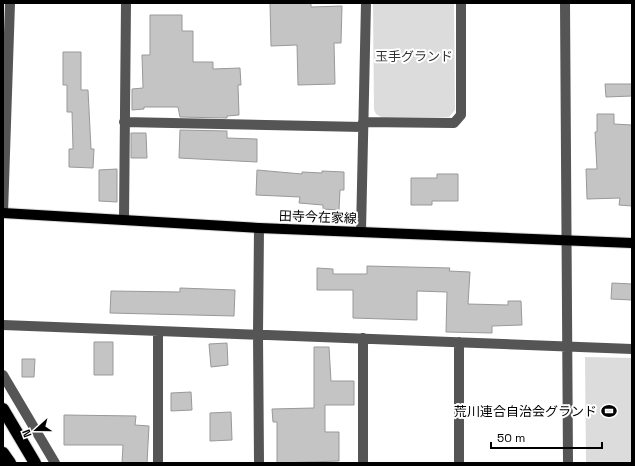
<svg xmlns="http://www.w3.org/2000/svg" width="635" height="466" font-family="'Space Grotesk','Noto Sans JP',sans-serif">
<rect width="100%" height="100%" fill="#fff"/>
<path fill="#dcdcdc" d="M373,3H454L455,110L449,117H381L376,114L374,110Z
M585,357L632,358V463H586Z"/>
<path fill="#c4c4c4" stroke="#999" d="M270,3H311V7L342,6L341,43H334L335,84L298,85L297,45L271,46Z
M150,15H182V31H193V62H213V69L240,68L241,85H238L239,115L227,116V118L180,117L178,107H144V109L132,110V89L143,88L142,55H150Z
M63,52H81V90H88L91,149H94L93,168L69,167V149H73L72,112H67V85H63Z
M605,84H632V96L606,97Z
M597,114H614V124L632,125V206L619,205L620,198L587,199L586,169H597L595,132H597Z
M180,130L227,131V138L257,139V162L179,158Z
M131,133H146L147,158H131Z
M117,169V202L99,201V170Z
M257,170L302,174V172L322,173V171L344,172V190H340L339,210L323,209V205L299,203L300,197L256,195Z
M437,174H458V201H432V205H411V178H437Z
M367,266L450,268L449,271L470,272L468,304L508,305V301H521L522,325L492,326V333L446,332L447,292L417,291V320L353,318V290H317V268L333,269V274H367Z
M612,283L632,284V300L611,299Z
M180,288L235,290L234,316L110,313L111,291L180,292Z
M94,342H113V375H94Z
M227,343L228,365L211,367L209,344Z
M314,347H329L331,381H354V405H325V432H339V461L277,463V422H273L272,409L314,408Z
M22,359H35L34,377H22Z
M191,392L192,410L171,411V393Z
M231,412L232,440L210,441V413Z
M64,415L136,416L135,425L149,426L147,463H122L123,445H64Z"/>
<g fill="none" stroke-linecap="round" stroke-linejoin="round">
<g stroke="#dbdbdb" stroke-width="12">
<path id="major" d="M3,213L259,228L632,243"/>
</g>
<g stroke="#dbdbdb" stroke-width="14">
<path id="highway" d="M3,409L35,463
M3,453L10,463"/>
</g>
<path stroke="#555" stroke-width="10" d="M565,3L568,463
M124,122L363,127
M363,122L454,123L461,115V3
M3,213L10,3
M124,220L126,3
M361,231L366,3
M3,325L632,349
M459,342V463
M3,375L55,463
M158,463V331
M259,463L258,334L259,228
M363,463V338"/>
<use href="#major" stroke="#000" stroke-width="10"/>
<use href="#highway" stroke="#000" stroke-width="12"/>
</g>
<defs>
<g id="stadium-bare" transform="scale(1.2)"><path d="M0-5a6.5 5 0 1 0 0 10a6.5 5 0 1 0 0-10ZM-3.5-1.8h7v3.6h-7Z" fill="#000" stroke="#fff" stroke-width="2.5" paint-order="stroke"/></g>
</defs>
<g fill-rule="evenodd">
<use href="#stadium-bare" x="609" y="411"/>
</g>
<g text-anchor="middle" dominant-baseline="central" stroke-width="4" stroke-linejoin="round" paint-order="stroke">
<g font-size="13" fill="#333" stroke="#fff">
<text x="414" y="56">玉手グランド</text>
</g>
<g font-size="13" fill="#000" stroke="#fff">
<text transform="translate(318 217) rotate(2)">田寺今在家線</text>
</g>
<g font-size="13" fill="#000" stroke="#fff" text-anchor="end">
<text x="597" y="411">荒川連合自治会グランド</text>
</g>
</g>
<rect width="635" height="466" fill="none" stroke="#000000" stroke-width="8"/>
<g transform="translate(36 430) rotate(249)" stroke="#ffffff" stroke-width="3" paint-order="stroke">
<path d="M0-3L7 15L0 10L-7 15Z" fill="#000000"/>
<text y="-6" font-size="11" font-weight="bold" text-anchor="middle" fill="#000000">N</text>
</g>
<path d="M491 442v6h111v-6" fill="none" stroke="#000000" stroke-width="2"/>
<text x="497" y="442" font-size="12" fill="#000000" stroke="#ffffff" stroke-width="3" paint-order="stroke">50 m</text>
</svg>
